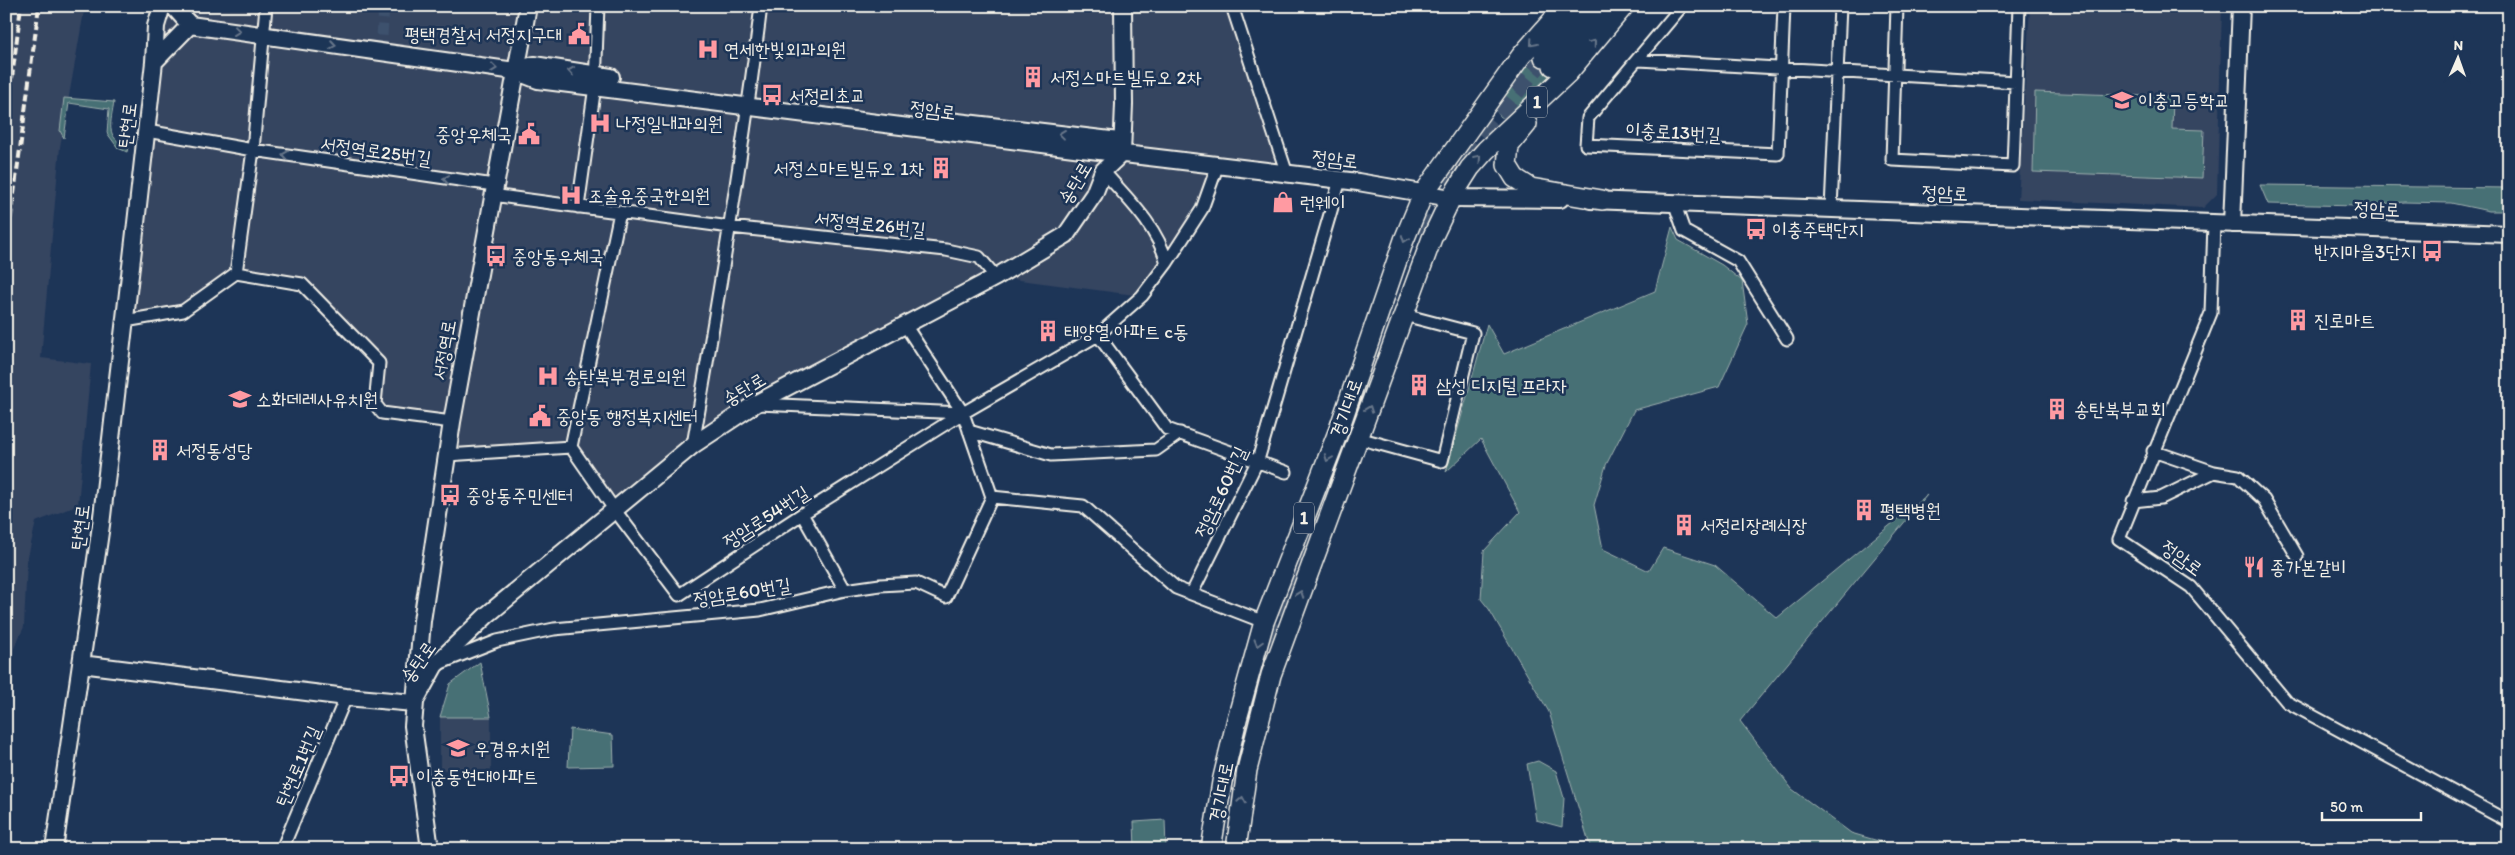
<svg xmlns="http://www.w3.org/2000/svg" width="2515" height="855" font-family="Itim,'Poor Story',sans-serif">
<rect width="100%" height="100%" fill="#1d3557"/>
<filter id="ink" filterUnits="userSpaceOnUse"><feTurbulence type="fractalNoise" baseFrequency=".02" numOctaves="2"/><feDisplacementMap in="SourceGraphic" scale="10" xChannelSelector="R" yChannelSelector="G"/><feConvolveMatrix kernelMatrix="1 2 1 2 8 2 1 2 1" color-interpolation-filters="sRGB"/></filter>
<g filter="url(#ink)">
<path fill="#344461" d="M6,6H85L60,147L41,358L91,364L78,505L36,522L27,561L24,627L6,665Z
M164,6H1232L1287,174L1217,167L1142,296L996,277L755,404L614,509L571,447L447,455L451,422L382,413L379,363L302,284L236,273L183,311L125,321Z
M2030,6H2222L2217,194L2203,208L2018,199Z
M440,717H491V770H440Z"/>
<path fill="#476f74" stroke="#9eb0ae" d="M1532,48L1559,71L1509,118L1501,117L1497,112C1497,106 1527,58 1532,48Z
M2035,92L2173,97L2172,129L2204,130L2202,178L2033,172Z
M64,98L114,102C111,123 104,137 128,147L127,152L118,148L107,133L109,109L69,103L64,138L60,131Z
M2260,185L2509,188V211H2489L2451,203L2404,202L2358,206L2268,204Z
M1672,227L1678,240L1722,265L1742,281L1748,324L1719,387L1634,410L1606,465L1594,505L1603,549L1649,571L1663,548L1715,565L1777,618L1927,495L1740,721L1792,789L1851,833L1906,849H1591L1549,712L1489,609L1481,599L1484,551L1520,512L1481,439L1446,472L1487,324L1504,354L1655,291Z
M480,662L491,717H440L450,684Z
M570,729L613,735L614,766L568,767Z
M1538,761L1556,771L1564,798L1562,827L1536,820L1527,764Z
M1165,820L1166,849H1135L1134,822Z"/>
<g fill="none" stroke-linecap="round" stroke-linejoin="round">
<path stroke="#3d516d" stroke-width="11" stroke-dasharray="11 5.5" stroke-linecap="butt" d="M381,52L384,6"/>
<path stroke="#3d516d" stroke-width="19" stroke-dasharray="19 9" stroke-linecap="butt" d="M1444,178L1544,57
M1425,235L1442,193L1451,182
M1264,669L1319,519"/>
<g stroke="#f4f1e8" stroke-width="15">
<path id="street" d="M1232,6L1287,174
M1682,6L1588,118L1586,145L1778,154L1784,6
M1897,6L1892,160L2013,166L2019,6
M1639,60L2016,82
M147,131L253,150L494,185
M1103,171C1128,199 1157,226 1167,263
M492,195L730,227L946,250L979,257L996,277
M1674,202L1684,231L1738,261L1787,339
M578,207L595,86L598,6
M1831,209L1840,6
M2214,223L2211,313L2119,539L2191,587L2287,702L2509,822
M236,273L253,150L266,6
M125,321L183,311L236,273L302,284L379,363L375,404L382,413L452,422
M1098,335L1167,429L1286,472
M758,404L963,413L905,325
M963,413L992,497L1083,506L1176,588L1264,622
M969,431L1051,455L1156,450L1180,433
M1358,438L1442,461L1473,333L1404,315
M693,445C718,299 743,153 761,6
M571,447L614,509L679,595L802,514L963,413L1098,335L1142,296L1167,263L1202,209L1217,167
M2153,451L2214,472L2238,476L2264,500L2297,556
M447,455L571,447L620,212
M2133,501L2161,498L2214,472
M802,514L845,590
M1192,593L1258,460L1340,180
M441,663L497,641L554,629L760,610L845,590L880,585L916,583L946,597L992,497
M282,849L346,697"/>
</g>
<g stroke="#f4f1e8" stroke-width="20">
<path id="secondary" d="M162,6L156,26L154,62L135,232L101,525L81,664L346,697L414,703
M173,6L190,25
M190,25L515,71L538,80L1074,148L1358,182L1451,198L1560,199
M154,62L190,25
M515,71L534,65L611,77
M932,119L1119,141
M1590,200L2509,234
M2232,224L2241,6
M414,703L435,665L487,615L693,445L755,404L996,277L1066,235L1094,194L1103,171L1122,153L1124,104L1123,6
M54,849L81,664
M430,849L413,726L422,621L452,422L528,6"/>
</g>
<g stroke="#f4f1e8" stroke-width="22">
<path id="primary" d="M1544,57L1586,6
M1553,66L1607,6
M1527,124L1509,146L1507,165L1515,178L1531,188L1602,200
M1211,849L1222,782L1237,719L1264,622L1338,432L1404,240L1423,194L1521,56L1565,6
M1236,849L1247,770L1271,675L1432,238L1451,198L1470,168L1486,150L1568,73L1624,6"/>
</g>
<use href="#street" stroke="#1d3557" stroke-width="11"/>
<use href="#secondary" stroke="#1d3557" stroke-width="16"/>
<use href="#primary" stroke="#1d3557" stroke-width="19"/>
<path stroke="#f4f1e8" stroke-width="4" stroke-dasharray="8 4" stroke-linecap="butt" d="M6,126L21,6
M6,254L39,6"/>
</g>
<defs><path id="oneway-chevron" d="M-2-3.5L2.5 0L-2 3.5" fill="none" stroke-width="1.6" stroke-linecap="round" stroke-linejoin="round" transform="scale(1.25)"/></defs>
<g stroke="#68778a">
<use href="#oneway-chevron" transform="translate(237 31) rotate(7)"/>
<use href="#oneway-chevron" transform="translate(1533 43) rotate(131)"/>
<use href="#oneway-chevron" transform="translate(1593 43) rotate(-50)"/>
<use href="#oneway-chevron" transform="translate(333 45) rotate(9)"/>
<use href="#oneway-chevron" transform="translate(494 68) rotate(7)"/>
<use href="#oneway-chevron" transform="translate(571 71) rotate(-171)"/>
<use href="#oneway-chevron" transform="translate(1062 134) rotate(-173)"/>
<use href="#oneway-chevron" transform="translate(285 155) rotate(-171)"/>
<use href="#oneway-chevron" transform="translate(1478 158) rotate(-48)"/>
<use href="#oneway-chevron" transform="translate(446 179) rotate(-172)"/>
<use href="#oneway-chevron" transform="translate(1405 239) rotate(111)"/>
<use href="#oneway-chevron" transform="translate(1369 409) rotate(-70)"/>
<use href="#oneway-chevron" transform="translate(1328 458) rotate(111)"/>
<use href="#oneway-chevron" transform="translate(1300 594) rotate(-70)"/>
<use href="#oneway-chevron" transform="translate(1258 643) rotate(106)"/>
<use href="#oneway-chevron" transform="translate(1242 800) rotate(-80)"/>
</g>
</g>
<defs>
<g id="civic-bare" transform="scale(1.725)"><path d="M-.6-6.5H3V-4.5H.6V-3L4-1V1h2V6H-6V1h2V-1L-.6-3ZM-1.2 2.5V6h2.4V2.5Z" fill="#ff9aa2" stroke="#1d3557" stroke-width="2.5" paint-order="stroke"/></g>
<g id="hospital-bare" transform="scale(1.725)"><path d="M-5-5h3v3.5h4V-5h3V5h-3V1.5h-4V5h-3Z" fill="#ff9aa2" stroke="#1d3557" stroke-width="2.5" paint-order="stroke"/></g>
<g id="building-bare" transform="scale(1.725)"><path d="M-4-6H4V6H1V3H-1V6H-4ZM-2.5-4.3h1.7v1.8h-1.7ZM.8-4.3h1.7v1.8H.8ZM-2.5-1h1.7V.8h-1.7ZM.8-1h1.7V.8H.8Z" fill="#ff9aa2" stroke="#1d3557" stroke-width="2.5" paint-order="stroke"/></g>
<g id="bus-bare" transform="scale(1.725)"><path d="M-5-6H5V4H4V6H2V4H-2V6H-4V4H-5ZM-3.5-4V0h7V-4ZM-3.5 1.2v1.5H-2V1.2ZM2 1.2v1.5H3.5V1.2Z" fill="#ff9aa2" stroke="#1d3557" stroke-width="2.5" paint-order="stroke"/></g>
<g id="school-bare" transform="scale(1.725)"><path d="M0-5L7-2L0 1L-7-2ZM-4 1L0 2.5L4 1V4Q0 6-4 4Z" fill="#ff9aa2" stroke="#1d3557" stroke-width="2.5" paint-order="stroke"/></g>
<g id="shop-bare" transform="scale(1.725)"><path d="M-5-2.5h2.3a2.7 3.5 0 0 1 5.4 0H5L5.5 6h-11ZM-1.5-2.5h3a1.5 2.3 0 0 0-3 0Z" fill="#ff9aa2" stroke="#1d3557" stroke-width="2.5" paint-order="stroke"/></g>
<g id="restaurant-bare" transform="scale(1.725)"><path d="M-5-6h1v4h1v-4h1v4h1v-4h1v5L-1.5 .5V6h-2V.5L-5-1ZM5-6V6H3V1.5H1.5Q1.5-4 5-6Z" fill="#ff9aa2" stroke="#1d3557" stroke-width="2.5" paint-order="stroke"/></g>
</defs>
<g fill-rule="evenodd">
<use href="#civic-bare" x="579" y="34"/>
<use href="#hospital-bare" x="708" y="49"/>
<use href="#building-bare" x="1033" y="77"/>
<use href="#bus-bare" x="772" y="95"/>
<use href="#school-bare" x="2122" y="100"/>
<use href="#hospital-bare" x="600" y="123"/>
<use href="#civic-bare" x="529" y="134"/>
<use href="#building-bare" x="941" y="168"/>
<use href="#hospital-bare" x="571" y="195"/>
<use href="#shop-bare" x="1283" y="202"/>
<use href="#bus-bare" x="1756" y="229"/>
<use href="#bus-bare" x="2432" y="251"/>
<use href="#bus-bare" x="496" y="256"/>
<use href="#building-bare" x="2298" y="320"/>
<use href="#building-bare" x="1048" y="331"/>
<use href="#hospital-bare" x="548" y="376"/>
<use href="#building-bare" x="1419" y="385"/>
<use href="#school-bare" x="240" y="399"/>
<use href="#building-bare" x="2057" y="409"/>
<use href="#civic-bare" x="540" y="416"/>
<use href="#building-bare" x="160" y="450"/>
<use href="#bus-bare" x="450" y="495"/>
<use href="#building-bare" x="1864" y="510"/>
<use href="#building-bare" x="1684" y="525"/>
<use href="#restaurant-bare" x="2254" y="567"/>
<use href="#school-bare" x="458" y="748"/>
<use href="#bus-bare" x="399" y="776"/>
</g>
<g text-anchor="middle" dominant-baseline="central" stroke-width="5" stroke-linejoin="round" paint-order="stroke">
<g fill="#1d3557" stroke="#b4b9bc" stroke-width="1">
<rect x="1527" y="86.5" width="20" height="31" rx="4"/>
<rect x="1294" y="502.5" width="20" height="31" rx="4"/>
</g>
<g font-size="18" font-weight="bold" fill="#f4f1e8">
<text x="1537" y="102">1</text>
<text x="1304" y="518">1</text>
</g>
<g font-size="19" fill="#f4f1e8" stroke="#1d3557" text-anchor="start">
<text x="562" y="34" text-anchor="end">평택경찰서 서정지구대</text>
<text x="724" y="49">연세한빛외과의원</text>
<text x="1050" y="77">서정스마트빌듀오 2차</text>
<text x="789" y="95">서정리초교</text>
<text x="2138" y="100">이충고등학교</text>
<text x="616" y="123">나정일내과의원</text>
<text x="512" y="134" text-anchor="end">중앙우체국</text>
<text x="924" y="168" text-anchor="end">서정스마트빌듀오 1차</text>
<text x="588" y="195">조술유중국한의원</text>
<text x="1300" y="202">런웨이</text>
<text x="1772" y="229">이충주택단지</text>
<text x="2416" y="251" text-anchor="end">반지마을3단지</text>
<text x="512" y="256">중앙동우체국</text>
<text x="2314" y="320">진로마트</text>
<text x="1064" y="331">태양열 아파트 c동</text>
<text x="564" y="376">송탄북부경로의원</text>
<text x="1436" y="385">삼성 디지털 프라자</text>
<text x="256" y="399">소화데레사유치원</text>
<text x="2074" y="409">송탄북부교회</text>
<text x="556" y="416">중앙동 행정복지센터</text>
<text x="176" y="450">서정동성당</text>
<text x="466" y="495">중앙동주민센터</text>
<text x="1880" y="510">평택병원</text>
<text x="1700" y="525">서정리장례식장</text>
<text x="2270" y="567">종가본갈비</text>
<text x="474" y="748">우경유치원</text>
<text x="416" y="776">이충동현대아파트</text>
</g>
<g font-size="19" fill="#f4f1e8" stroke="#1d3557">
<text transform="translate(933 110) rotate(7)">정암로</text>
<text transform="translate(127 125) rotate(-83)">탄현로</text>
<text transform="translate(1673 132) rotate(3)">이충로13번길</text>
<text transform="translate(376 151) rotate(8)">서정역로25번길</text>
<text transform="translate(1335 159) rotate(6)">정암로</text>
<text transform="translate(1075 183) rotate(-59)">송탄로</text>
<text transform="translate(1945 193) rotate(2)">정암로</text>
<text transform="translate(2377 209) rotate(2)">정암로</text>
<text transform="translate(870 224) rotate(6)">서정역로26번길</text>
<text transform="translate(444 350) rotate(-80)">서정역로</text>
<text transform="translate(744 389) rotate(-31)">송탄로</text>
<text transform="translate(1346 408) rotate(-70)">경기대로</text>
<text transform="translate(1221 492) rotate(-65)">정암로60번길</text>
<text transform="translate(766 517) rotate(-33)">정암로54번길</text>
<text transform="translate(80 527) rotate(-83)">탄현로</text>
<text transform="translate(2182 558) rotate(36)">정암로</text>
<text transform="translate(742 592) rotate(-9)">정암로60번길</text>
<text transform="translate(418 662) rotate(-55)">송탄로</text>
<text transform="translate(298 766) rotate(-67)">탄현로1번길</text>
<text transform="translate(1221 792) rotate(-79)">경기대로</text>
</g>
</g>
<rect width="2515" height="855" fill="none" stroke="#1d3557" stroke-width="25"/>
<rect x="12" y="12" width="2490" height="830" fill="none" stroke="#f4f1e8" stroke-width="2" filter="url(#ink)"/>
<g transform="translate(2458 58) rotate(2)" stroke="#1d3557" stroke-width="4" paint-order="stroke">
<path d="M0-4L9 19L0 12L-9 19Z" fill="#f4f1e8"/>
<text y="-8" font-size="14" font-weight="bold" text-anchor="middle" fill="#f4f1e8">N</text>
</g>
<path d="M2322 812v8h99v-8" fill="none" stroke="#f4f1e8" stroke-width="2.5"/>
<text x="2330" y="812" font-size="15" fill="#f4f1e8" stroke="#1d3557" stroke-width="4" paint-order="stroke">50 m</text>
</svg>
